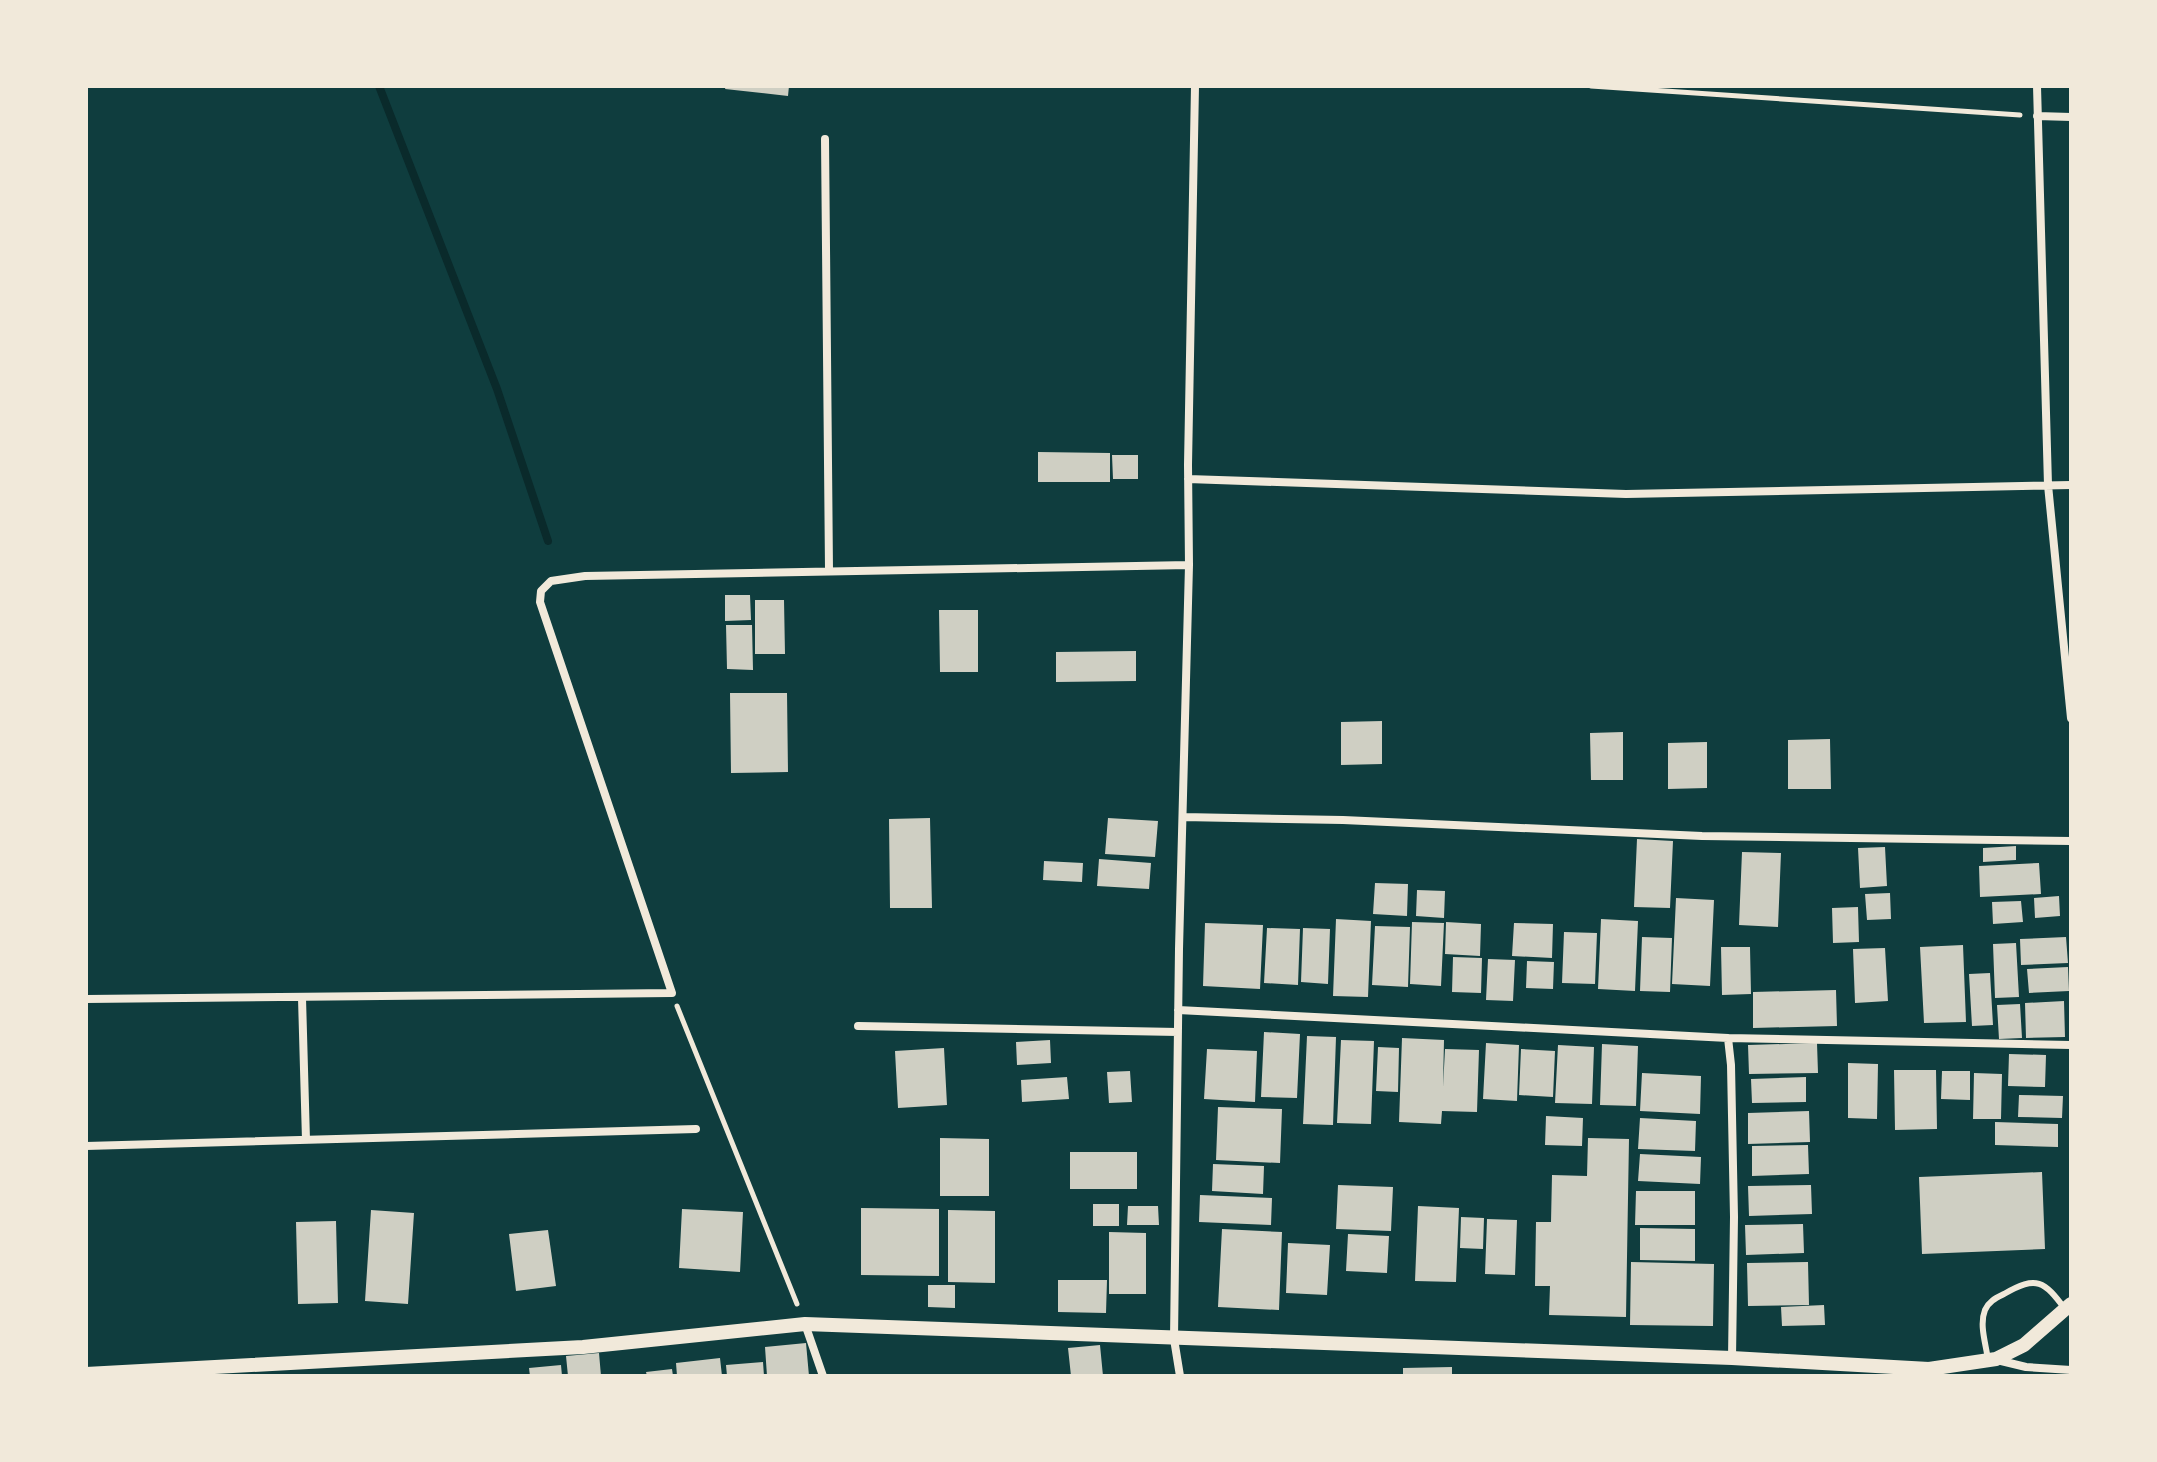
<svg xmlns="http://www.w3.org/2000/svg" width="2157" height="1462" font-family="'Noto Serif',serif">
<rect width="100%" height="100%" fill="#0f3d3e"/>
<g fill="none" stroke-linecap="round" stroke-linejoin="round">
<path stroke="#0a2a2b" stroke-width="8" d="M379,86L497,389L548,541"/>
</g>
<path fill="#cfcfc3" d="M726,86H789L788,96L725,89Z
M1038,452L1110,453V482H1038Z
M1112,455H1138V479H1113Z
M725,595H750L751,620L725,621Z
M755,600H784L785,654H755Z
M939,610H978V672H940Z
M726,625H752L753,670L727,669Z
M1136,651V681L1056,682V652Z
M730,693H787L788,772L731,773Z
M1382,721V764L1341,765V722Z
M1623,732V780H1591L1590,733Z
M1830,739L1831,789H1788V740Z
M1707,742V788L1668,789V743Z
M930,818L932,908H890L889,819Z
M1108,818L1158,821L1155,857L1105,854Z
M1637,839L1673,841L1670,908L1634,907Z
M2016,846V860L1983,862V848Z
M1885,847L1887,886L1860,888L1858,848Z
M1742,852L1781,853L1778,927L1739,925Z
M1099,859L1151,863L1149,889L1097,886Z
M1044,861L1083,863L1082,882L1043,880Z
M2039,863L2041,894L1980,897L1979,866Z
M1375,883L1408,884L1407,916L1373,914Z
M1417,890L1445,891L1444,918L1416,916Z
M1890,893L1891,919L1867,920L1865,894Z
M2059,896L2060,916L2035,918L2034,898Z
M1676,898L1714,900L1710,986L1672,984Z
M2021,901L2023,922L1993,924L1992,902Z
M1858,907L1859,942L1833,943L1832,908Z
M1336,919L1371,921L1368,997L1333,996Z
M1601,919L1638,921L1635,991L1598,989Z
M1412,922L1444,923L1441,986L1410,984Z
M1446,922L1481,924L1480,956L1445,954Z
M1205,923L1263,925L1260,989L1203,986Z
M1514,923L1553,924L1552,958L1512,956Z
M1375,926L1410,927L1408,987L1372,985Z
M1267,928L1300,929L1298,985L1264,983Z
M1303,928L1330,929L1328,984L1301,982Z
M1564,932L1597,933L1595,984L1562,983Z
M1642,937L1672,938L1670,992L1640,991Z
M2066,937L2068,963L2021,965L2020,939Z
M2016,943L2019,997L1995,998L1993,944Z
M1963,945L1966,1022L1924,1023L1920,947Z
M1721,947H1750L1751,994L1722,995Z
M1885,948L1888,1001L1855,1003L1853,949Z
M1453,957L1482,958L1481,993L1452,992Z
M1488,959L1515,960L1513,1001L1486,1000Z
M1527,961L1554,962L1553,989L1526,988Z
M2068,967L2069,991L2029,993L2027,969Z
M1990,973L1993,1025L1972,1026L1969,974Z
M1836,990L1837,1026L1753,1028V992Z
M2064,1001L2065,1037L2026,1038L2025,1003Z
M2020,1004L2022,1038L1999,1039L1997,1005Z
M1264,1032L1300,1034L1297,1098L1261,1097Z
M1307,1036L1336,1037L1333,1125L1303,1124Z
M1402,1038L1444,1040L1443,1087L1445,1049L1479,1050L1477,1112L1442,1111L1441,1124L1399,1122Z
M1050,1040L1051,1063L1017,1065L1016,1042Z
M1341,1040L1374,1041L1371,1124L1337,1123Z
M1486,1043L1519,1045L1517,1101L1483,1099Z
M1817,1043L1818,1073L1749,1074L1748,1045Z
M1602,1044L1638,1046L1636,1106L1600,1105Z
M1558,1045L1594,1047L1592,1104L1555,1103Z
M1378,1047L1399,1048L1398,1092L1376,1091Z
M944,1048L947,1105L898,1108L895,1051Z
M1207,1049L1257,1051L1255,1102L1204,1099Z
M1521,1049L1555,1051L1553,1097L1519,1095Z
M2009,1054L2046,1055L2045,1087L2008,1086Z
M1848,1063L1878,1064L1877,1119L1848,1118Z
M1894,1070H1936L1937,1129L1895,1130Z
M1130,1071L1132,1102L1109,1103L1107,1072Z
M1942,1071H1970V1100L1941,1099Z
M1642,1073L1701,1076L1700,1114L1640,1111Z
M1974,1073L2002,1074L2001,1119H1973Z
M1067,1077L1069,1099L1022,1102L1021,1080Z
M1806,1077V1102L1752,1103L1751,1079Z
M2019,1095L2063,1096L2062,1118L2018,1117Z
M1218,1107L1282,1109L1280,1163L1216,1160Z
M1809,1111L1810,1142L1748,1144V1113Z
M1546,1116L1583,1118L1582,1146L1545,1145Z
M1640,1118L1696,1121L1695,1151L1638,1149Z
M1995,1122L2058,1124V1147L1995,1145Z
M940,1138L989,1139V1196H940Z
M1588,1138L1629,1139L1626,1317L1549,1315L1550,1286H1535L1536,1222H1551L1552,1175L1587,1176Z
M1808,1145L1809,1174L1752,1176V1146Z
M1070,1152H1137V1189H1070Z
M1640,1154L1701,1157L1700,1184L1638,1181Z
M1213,1164L1264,1166L1263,1194L1212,1191Z
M2042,1172L2045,1249L1922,1254L1919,1177Z
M1338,1185L1393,1187L1391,1231L1336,1229Z
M1811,1185L1812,1214L1749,1216L1748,1186Z
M1636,1191H1695V1225H1635Z
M1200,1195L1272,1198L1271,1225L1199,1222Z
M1093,1204H1119V1226H1093Z
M1128,1206H1158L1159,1225H1127Z
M1418,1206L1459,1208L1456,1282L1415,1281Z
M861,1208L939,1209V1276L861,1275Z
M682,1209L743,1212L740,1272L679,1268Z
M371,1210L414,1213L408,1304L365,1301Z
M948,1210L995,1211V1283L948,1282Z
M1461,1217L1484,1218L1483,1249L1460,1248Z
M1487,1219L1517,1220L1515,1275L1485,1274Z
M336,1221L338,1303L298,1304L296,1222Z
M1803,1224L1804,1253L1746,1255L1745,1225Z
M1640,1228L1695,1229V1261L1640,1260Z
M1222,1229L1282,1232L1279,1310L1218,1307Z
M548,1230L556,1286L516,1291L509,1234Z
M1109,1232L1146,1233V1294H1109Z
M1348,1234L1389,1236L1387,1273L1346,1271Z
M1288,1243L1330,1245L1327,1295L1286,1293Z
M1631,1262L1714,1264L1713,1326L1630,1325Z
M1808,1262L1809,1305L1748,1306L1747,1263Z
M1058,1280H1107L1106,1313L1058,1312Z
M928,1285H955V1308L928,1307Z
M1824,1305L1825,1325L1782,1326L1781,1307Z
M806,1343L809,1376H767L765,1347Z
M1100,1345L1103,1376H1071L1068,1348Z
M599,1353L601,1376H568L566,1356Z
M720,1358L722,1376H677L676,1363Z
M763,1362L764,1376H727L726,1365Z
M561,1365L562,1376H530L529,1368Z
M1452,1367V1376H1403V1368Z
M672,1369L673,1376H647L646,1372Z"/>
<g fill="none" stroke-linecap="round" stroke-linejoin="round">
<path stroke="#f1e9da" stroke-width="5" d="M1591,86L2020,115
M677,1006L797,1304"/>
<path stroke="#f1e9da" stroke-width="6" d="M1988,1360C1986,1344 1979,1325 1985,1310C1989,1301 1996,1298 2004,1294C2037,1275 2044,1281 2065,1309"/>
<path stroke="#f1e9da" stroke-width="8" d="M2037,86L2048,485L2071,718
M2037,116L2071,117
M825,139L829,570
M1188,479L1626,494L2071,485
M1183,817L1343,820L1702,836L2071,841
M302,998L306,1140
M86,999L672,993L540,602L541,591L551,581L585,576L1189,565
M1178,1010L1728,1038L1731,1065L1734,1217L1732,1358
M858,1026L1178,1032
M1728,1038L2071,1045
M86,1146L696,1129
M805,1324L823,1376
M1997,1360L2026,1367L2071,1370
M1180,1376L1174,1339L1179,949L1189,565L1188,465L1195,86"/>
<path stroke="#f1e9da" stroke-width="14" d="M86,1374L583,1347L805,1324L1732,1358L1929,1369L1996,1359L2024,1345L2071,1304"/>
</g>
<rect width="2157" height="1462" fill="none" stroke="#f1e9da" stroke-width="176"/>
</svg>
